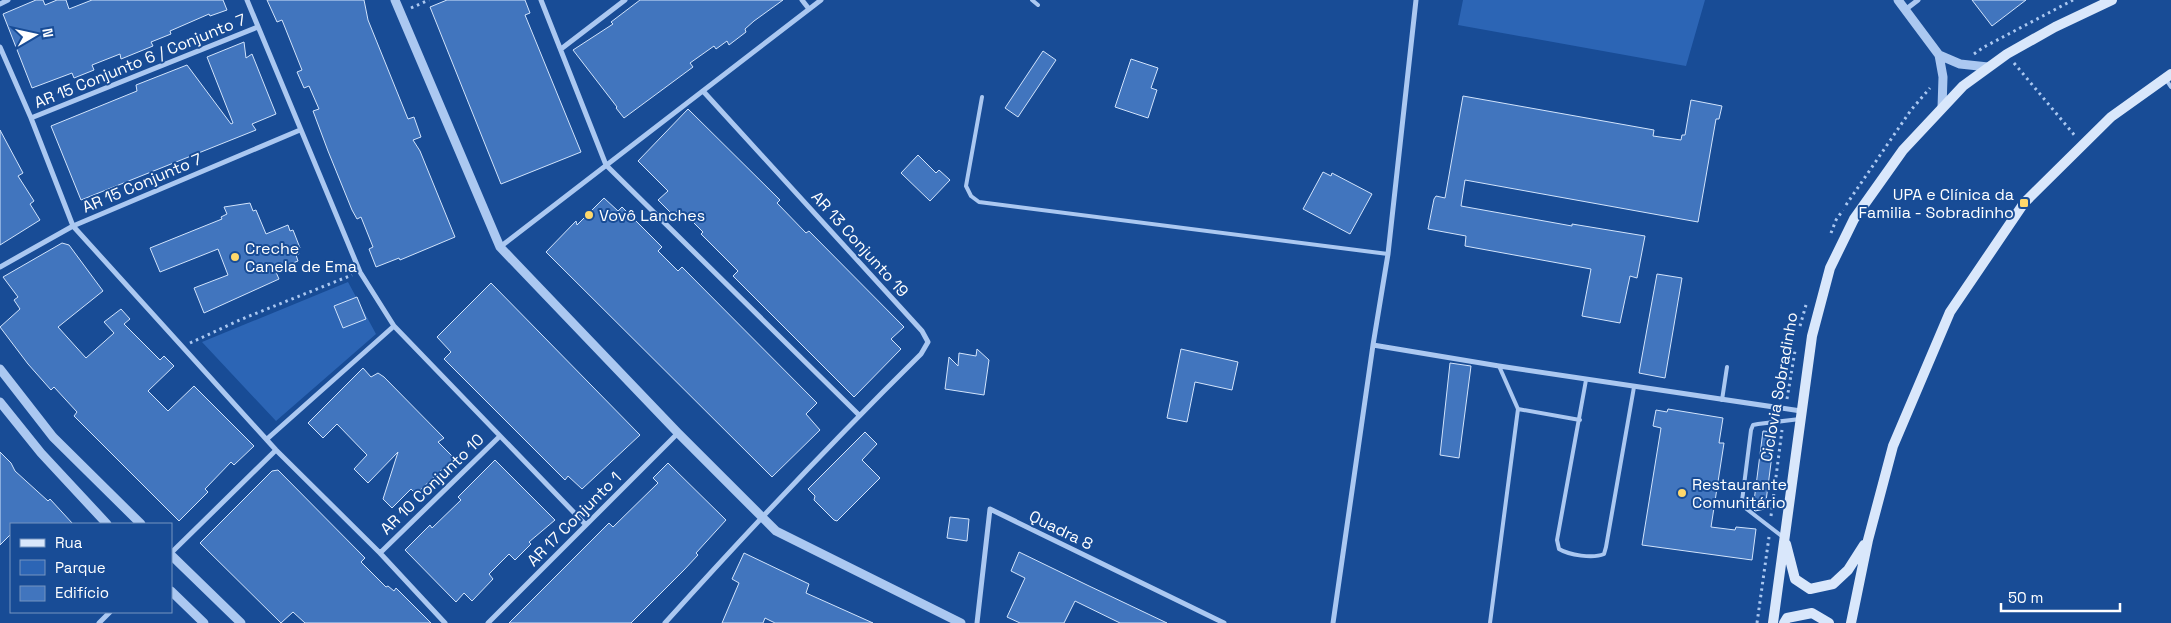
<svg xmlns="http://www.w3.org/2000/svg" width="2171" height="623" font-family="'Space Grotesk',sans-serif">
<rect width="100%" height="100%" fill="#184c96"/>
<path fill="#2c65b5" d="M1463,0H1705L1686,66L1458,25Z
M348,282L376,334L276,421L202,342Z"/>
<path fill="#4175be" stroke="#d2e4fc" d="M36,0H43L45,5L57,0H66L69,9L92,0H223L227,10L210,16L209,14L170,31L171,34L151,42L153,46L121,59L120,54L92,65L94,70L74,78L72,73L32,88L3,14Z
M267,0H364L368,20L408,119L414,117L421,137L413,140L420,151L455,237L400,260L399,258L376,267L369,249L373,247L361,217L357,219L352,210L328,151L313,111L319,109L309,86L304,88L297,72L302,70L282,20L277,22Z
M447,0H525L530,13L525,15L581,152L501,184L430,7Z
M640,0H783L754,21L745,29L746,32L729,45L727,41L716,49L714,46L690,63L693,67L624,118L616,108L617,107L573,50L613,24L611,22Z
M1972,0H2026L1992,26Z
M244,42L246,58L252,54L276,114L252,124L256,130L81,200L51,126L137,91L136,85L187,65L231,124L233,123L207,57Z
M1043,51L1056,60L1018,117L1005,108Z
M1131,59L1158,68L1151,88L1157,90L1148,118L1115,107Z
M1463,96L1654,130L1653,136L1681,140L1682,135H1685L1691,100L1722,106L1719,119H1716L1698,222L1465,180L1461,206L1572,226V224L1645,236L1637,278L1630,276L1620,323L1582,316L1591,269L1465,246L1466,236L1428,229L1434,199L1436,196L1445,198Z
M688,109L780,200L777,203L806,233L809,231L904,327L891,339L901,349L854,397L733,276L738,271L701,234L703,232L680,209L673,215L658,200L668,191L638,161Z
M0,130L23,173L18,176L34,201L30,204L40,220L0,245Z
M918,155L936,173L939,170L950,180L930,201L901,173Z
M1323,172L1331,176L1332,173L1372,194L1350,234L1303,209Z
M604,198L618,211L622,207L662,247L658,251L678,271L682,267L817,403L806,414L820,430L772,477L546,252L576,221L577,225Z
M250,203L253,211L256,210L266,234L288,225L290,231L293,230L300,248L297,249L299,254L296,255L298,261L275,270L279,279L204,313L194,288L228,275L218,249L160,272L150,248L222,219L221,217L227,214L224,207Z
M62,243L69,245L103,291L58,327L86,358L114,333L104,322L121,309L130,319L124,324L160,360L164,356L174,366L148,391L168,411L194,386L254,446L234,465L231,462L205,489L208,492L179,521L74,416L77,412L54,387L51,390L28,364L0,327L20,309L14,300L18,297L3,277Z
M1657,274L1682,278L1665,378L1639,373Z
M491,283L640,435L582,489L568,476L565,480L444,359L451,352L437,337Z
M357,297L366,319L343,328L334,306Z
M977,349L989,360L984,395L945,389L949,357L958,366L959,353L976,356Z
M1181,349L1238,362L1232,390L1195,382L1187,422L1167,418Z
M1450,363L1471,366L1459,458L1440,455Z
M363,368L371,377L378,373L384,377L444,438L438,442L454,458L416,494L411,489L392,508L383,499L398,452L368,483L354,469L367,455L337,424L323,438L308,423Z
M1668,409L1723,418L1719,443H1724L1711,527L1735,530L1736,527L1756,529L1752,560L1642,545L1661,428L1653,426L1656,410L1667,412Z
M1763,431L1775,432L1765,509L1755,511L1753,509Z
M865,432L877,444L862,460L880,478L837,521L834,520L814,500L815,496L808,489Z
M0,452L11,463L15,471L48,501L50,499L73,524H11V534L0,545Z
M495,460L555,520L529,542L531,544L515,560L509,554L489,574L493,579L472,601L464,593L456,602L405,550L430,525L432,528L461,500L458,497Z
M668,463L726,520L696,553L698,555L684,570L631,623H509L609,523L613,527L658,483L653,478Z
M278,470L365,558L361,562L386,587L388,586L394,591L396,588L431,623H305L293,612L281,623L200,543L272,471Z
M950,517L969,519L967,541L947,538Z
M1019,552L1087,585L1167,623H1120L1075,601L1064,623H1020L1007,617L1025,578L1011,571Z
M744,553L809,584L806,593L873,623H775L765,618L763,623H722L739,583L732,579Z"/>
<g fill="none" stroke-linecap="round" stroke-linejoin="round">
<path stroke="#abc8f1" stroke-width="3" stroke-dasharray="2.5 4" stroke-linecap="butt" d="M411,8L429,0
M1974,54L1984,47L2073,0
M2014,63L2076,137
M1846,205L1911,110L1930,88
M1831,233L1836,220L1843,210
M1800,326L1806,305
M190,343L242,319L352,275
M1787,399L1795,351
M1771,516L1782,430
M1757,623L1769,537"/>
<path stroke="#abc8f1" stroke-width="4" d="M1032,0L1038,5
M2165,78L2171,87
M982,97L966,186L971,196L979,202L1388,254
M1586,380L1557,540L1559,549C1569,555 1593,559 1604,554L1606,547L1634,387
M1722,400L1727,367
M1518,409L1580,420
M1783,537L1744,507L1742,501L1751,430L1753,425L1758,424L1800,419
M1490,623L1518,409L1499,366"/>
<path stroke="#abc8f1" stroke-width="5" d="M247,0L360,272L394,326L586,525
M541,0L606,165L859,415
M802,0L809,9
M0,4L8,0
M1905,10L1918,0
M0,47L31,118L73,226L276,450L380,553L445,623
M561,49L625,0
M31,118L258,27
M500,247L821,0
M0,267L73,226L300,130
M1373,345L1499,366L1801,411
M267,439L394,326
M171,553L276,450
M380,553L499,437
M99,623L110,612
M488,623L678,433
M665,623C748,531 833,441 921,354L928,342L922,331L703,91
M977,623L990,509L1224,623
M1333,623L1373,345L1388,254L1416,0"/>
<path stroke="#abc8f1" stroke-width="9" d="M395,0L500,247L678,433L776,531L961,623
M1898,0L1939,55L1960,64L1988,67
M1939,55L1943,77L1942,108
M0,369L53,437L141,524
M0,402L41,453L107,524
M171,555L241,623
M171,591L204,623"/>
<path stroke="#d9e7fb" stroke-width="10" d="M1786,544L1795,579L1810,589L1833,584L1848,570L1864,545
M1773,623L1812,336L1830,268L1854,219L1903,150L1963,86L2007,54L2055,27L2112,0
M1784,623L1787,618L1812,613L1829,623
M1851,623L1868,540L1893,446L1950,312L2024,203L2111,117L2171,74"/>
</g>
<g fill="#ffd86b" stroke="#184c96" stroke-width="2">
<rect x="2019" y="198" width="10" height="10" rx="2.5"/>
<circle cx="589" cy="215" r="5"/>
<circle cx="235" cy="257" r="5"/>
<circle cx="1682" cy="493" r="5"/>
</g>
<g text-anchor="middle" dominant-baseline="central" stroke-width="4" stroke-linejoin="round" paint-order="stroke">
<g font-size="16" fill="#fff" stroke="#184c96">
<text transform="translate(140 61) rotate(-22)">AR 15 Conjunto 6 / Conjunto 7</text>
<text transform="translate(142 183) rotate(-23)">AR 15 Conjunto 7</text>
<text transform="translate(860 244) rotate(48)">AR 13 Conjunto 19</text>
<text transform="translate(1779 387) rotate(-80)">Ciclovia Sobradinho</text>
<text transform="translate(432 484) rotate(-44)">AR 10 Conjunto 10</text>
<text transform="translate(574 519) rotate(-45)">AR 17 Conjunto 1</text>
<text transform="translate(1061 530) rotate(26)">Quadra 8</text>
</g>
<g font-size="16" fill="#fff" stroke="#184c96" text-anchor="start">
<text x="2014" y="194" text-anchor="end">UPA e Clínica da<tspan x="2014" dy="18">Familia - Sobradinho</tspan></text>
<text x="599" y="215">Vovô Lanches</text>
<text x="245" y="248">Creche<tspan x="245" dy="18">Canela de Ema</tspan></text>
<text x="1692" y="484">Restaurante<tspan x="1692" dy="18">Comunitário</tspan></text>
</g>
</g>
<rect x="10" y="523" width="162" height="90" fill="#184c96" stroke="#7494c0"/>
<rect x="20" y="539" width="25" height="8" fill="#d9e7fb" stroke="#7494c0"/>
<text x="55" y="548" font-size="15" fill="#ffffff">Rua</text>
<rect x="20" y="560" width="25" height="15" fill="#2c65b5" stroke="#7494c0"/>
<text x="55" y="573" font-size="15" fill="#ffffff">Parque</text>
<rect x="20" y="586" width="25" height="15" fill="#4175be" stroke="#7494c0"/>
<text x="55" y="598" font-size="15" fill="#ffffff">Edifício</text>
<g transform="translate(35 35) rotate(81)" stroke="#184c96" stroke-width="4" paint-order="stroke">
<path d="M0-4L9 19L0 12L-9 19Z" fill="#ffffff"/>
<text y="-8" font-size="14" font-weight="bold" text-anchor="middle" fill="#ffffff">N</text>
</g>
<path d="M2001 603v8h119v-8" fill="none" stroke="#ffffff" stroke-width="2.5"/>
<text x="2008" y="603" font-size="15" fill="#ffffff" stroke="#184c96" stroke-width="4" paint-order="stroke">50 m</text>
</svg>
